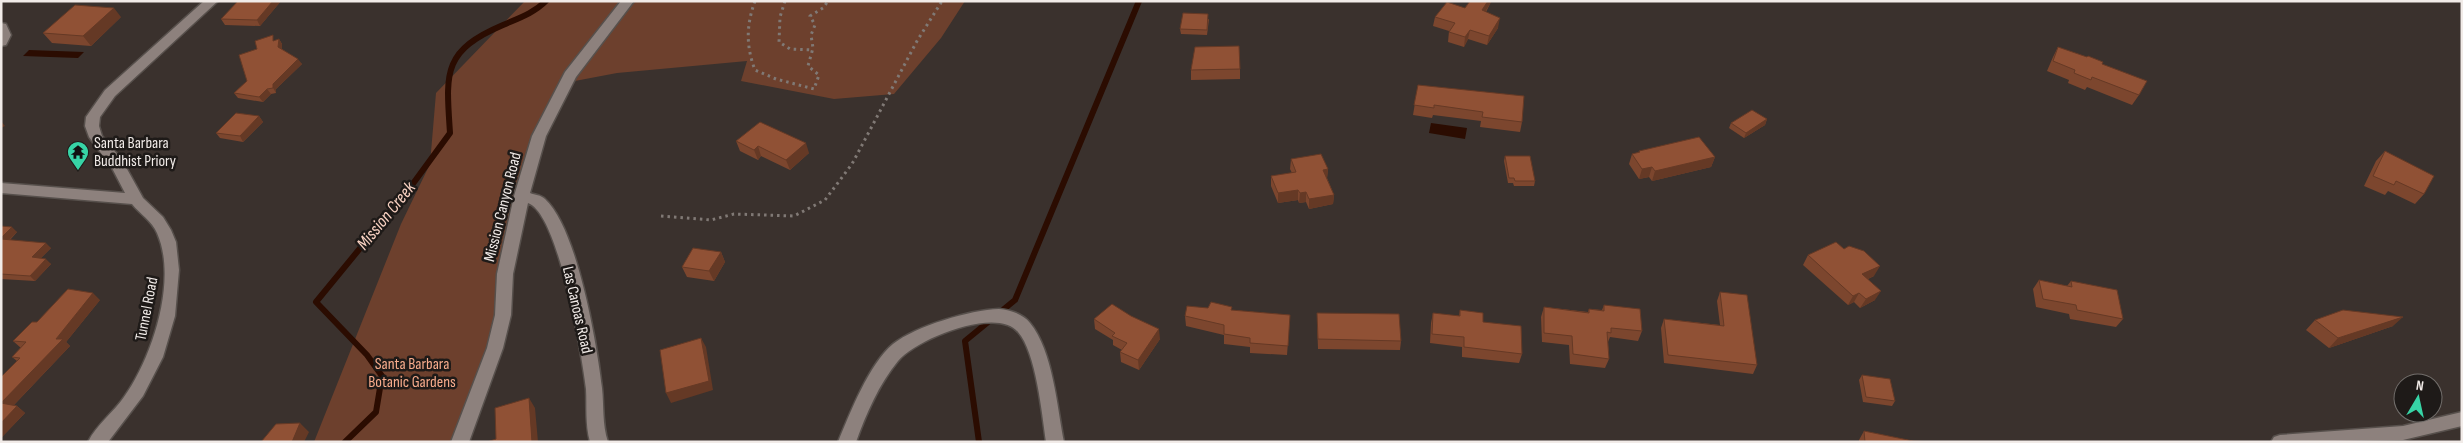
<svg xmlns="http://www.w3.org/2000/svg" width="2463" height="443" font-family="'Sofia Sans Condensed',sans-serif">
<rect width="100%" height="100%" fill="#3a312d"/>
<path fill="#6d402d" d="M525,1H965L941,38L894,94L834,99L741,81L747,61L617,73L559,84L535,138L504,303L462,427L451,442H314L401,224L430,164L436,93Z"/>
<path fill="#2b0c01" d="M29,50L84,52L78,58L23,56Z
M1431,123L1467,128L1465,139L1429,133Z"/>
<g fill="none" stroke-linecap="round" stroke-linejoin="round">
<path stroke="#2b0c01" stroke-width="6" d="M345,442L376,412L382,376L367,355L316,302L412,185L450,133C446,73 442,51 503,25C519,18 534,13 546,1
M979,442L965,341L1015,300L1139,1"/>
<g stroke="#57504c" stroke-width="3">
<path id="street" d="M204,1H218L115,96L100,117L99,126L102,136L122,160L143,198L163,217L171,230L176,242L179,270L175,316L163,357L143,396L108,442H88C96,425 114,412 124,397C152,358 178,280 157,233C152,221 140,214 132,204L1,193V183L125,193L112,168L89,137L85,126L86,117L105,90Z
M621,1H634L576,77L546,136L530,193C535,195 541,195 545,199C577,228 597,344 602,388C604,406 602,424 608,442H590C585,424 587,407 586,389C582,356 559,214 528,203L513,274L511,315L503,348L469,442H451L487,348L495,315L497,274L514,196L532,136L565,72Z
M1,23L6,24L11,35L6,45L1,46Z
M999,309C1010,310 1023,314 1030,323C1053,351 1057,407 1064,442H1046C1042,414 1036,352 1018,332C997,306 916,339 898,361C879,384 866,414 856,442H838C850,413 869,364 893,344C916,326 970,310 999,309Z
M2462,412V426L2403,440L2271,442L2274,437L2280,435L2403,426Z"/>
</g>
<path stroke="#807975" stroke-width="3" stroke-dasharray="2.5 4" stroke-linecap="butt" d="M755,1C746,26 746,46 755,70L776,79L814,89L819,75L808,66L813,48L811,35L815,25L810,16L823,8L828,1
M785,1L780,17L779,42L790,49L812,50
M661,216L711,220L734,214L794,216L825,200L852,164L917,41L942,1"/>
<use href="#street" fill="#8d817d" fill-rule="evenodd"/>
</g>
<path fill="#7c462e" d="M281,1L260,26L225,25L221,19Z
M1470,1H1491L1490,4L1486,12L1498,28L1487,45L1468,39L1464,47L1448,42L1449,31L1433,26L1435,17L1465,8Z
M121,17L91,46L52,43L43,33Z
M1209,19L1207,35L1181,34L1180,29Z
M279,39L282,44V49L302,64L276,89V93L271,94L263,102L238,98L234,93L247,81L257,49Z
M2058,47L2102,64L2139,95L2132,105L2087,87L2085,90L2068,83L2069,80L2047,71L2053,57Z
M1240,69V79L1191,80V70Z
M1418,85L1522,122L1520,132L1480,127L1481,121L1433,115L1432,118L1413,115Z
M259,116L263,122L243,142L220,138L216,133Z
M1767,119L1765,125L1744,138L1729,128L1731,123Z
M736,141L809,153L790,170L761,156L758,160L740,151Z
M1639,151L1715,157L1711,167L1652,181L1649,177L1639,179L1629,164L1632,154L1638,153Z
M2385,151L2424,194L2415,204L2388,191L2385,195L2364,186L2376,161Z
M1505,156L1535,181L1534,186H1514L1513,183H1508L1504,161Z
M1291,159L1328,169L1327,178L1334,195L1333,204L1309,209L1306,202L1299,203L1298,200L1278,203L1271,186V176L1292,173L1290,169Z
M1,226L17,232L10,240L51,248L41,258L51,264L35,281L1,279Z
M721,252L725,262L714,281L687,277L682,267Z
M1808,255L1874,276L1868,279L1875,300L1860,308L1854,302L1848,305L1803,265Z
M2039,280L2067,286L2071,281L2123,319L2116,327L2070,319L2069,314L2036,307L2033,289Z
M1720,292L1757,365L1753,374L1664,363L1661,328L1664,319L1720,325L1717,301Z
M100,300L66,342L70,346L14,405L17,406L25,413L1,438L17,361L12,357L21,348L13,341L37,322Z
M1604,305L1642,331L1638,341L1610,337L1608,342L1609,359L1605,368L1570,364L1569,345L1542,342L1541,317L1544,307L1588,312L1589,309L1602,310Z
M1232,310L1290,315L1287,355L1250,353V347L1224,344V335L1186,326L1185,316Z
M1460,310L1483,322L1522,354L1519,363L1462,357V347L1430,343L1431,323L1433,313L1459,316Z
M1317,313L1401,341L1400,350L1318,349L1317,322Z
M1094,319L1160,339L1139,370L1121,362L1120,352L1122,350L1113,345V340L1095,329Z
M2315,320L2393,326L2329,348L2306,330Z
M1862,375L1895,401L1892,406L1863,402L1859,380Z
M1864,431L1913,441L1935,442H1859V440Z"/>
<path fill="#653925" d="M273,1H281L260,26L257,20Z
M1488,1H1491L1490,4L1480,20L1482,10Z
M114,8L121,17L91,46L83,36Z
M1500,18L1498,28L1487,45L1489,36Z
M1470,30L1468,39L1464,47L1465,37Z
M279,39L282,44V52L278,47Z
M298,59L302,64L276,89V93L273,88V84Z
M267,89L271,94L263,102L259,97Z
M259,116L263,122L243,142L240,136Z
M1767,119L1765,125L1744,138L1746,133Z
M1,121L5,126L1,128Z
M806,143L809,153L790,170L786,160Z
M758,146L761,156L758,160L754,150Z
M1715,157L1711,167L1652,181L1655,171Z
M1652,167L1649,177L1639,179L1642,169Z
M1328,169L1327,179L1323,170Z
M1298,190V200L1278,203V193Z
M1306,192V202L1299,203L1300,193Z
M1334,195L1333,204L1309,209V199Z
M12,227L17,232L5,244L1,240V238Z
M46,243L51,248L37,262L32,257Z
M721,252L725,262L714,281L709,271Z
M46,259L51,264L35,281L30,276Z
M1880,266L1874,276L1857,284L1862,274Z
M1881,291L1875,300L1860,308L1866,299Z
M93,293L100,300L66,342L70,346L9,410L1,403L56,339Z
M1859,293L1854,302L1848,305L1853,296Z
M2403,317L2393,326L2329,348L2338,338Z
M1159,329L1160,339L1139,370L1138,360Z
M701,338L706,347L713,390L671,403L666,393Z
M529,398L535,408L538,442H532Z
M17,406L25,413L1,438V423Z
M300,423L309,432L304,442H292Z"/>
<path fill="#905135" stroke="#653925" d="M238,1H273L257,20L221,19Z
M1470,1H1488L1482,10L1500,18L1489,36L1470,30L1465,37L1449,32L1455,23L1435,17L1447,2L1465,8Z
M75,5L114,8L83,36L43,33Z
M1183,13L1208,14L1207,30L1180,29Z
M273,35V41L279,39L278,47L298,59L273,84V88L267,89L259,97L234,93L247,81L239,55L257,49L255,41Z
M1239,46L1240,69L1191,70L1195,47Z
M2058,47L2087,57L2088,56L2103,62L2102,64L2147,81L2139,95L2092,77L2091,80L2074,73L2075,70L2053,61Z
M1418,85L1524,96L1522,122L1482,117L1483,112L1434,105V108L1414,105Z
M1752,110L1767,119L1746,133L1731,123Z
M236,113L259,116L240,136L216,133Z
M760,122L806,143L786,160L758,146L754,150L736,141Z
M1699,137L1715,157L1655,171L1652,167L1642,169L1632,154L1640,152L1639,151Z
M2385,151L2434,176L2424,194L2396,181L2394,185L2373,176Z
M1321,154L1328,169L1323,170L1334,195L1309,199L1306,192L1300,193L1298,190L1278,193L1271,176L1296,172L1291,159Z
M1505,156H1530L1535,181H1515L1514,178H1509Z
M1,226L12,227L1,238Z
M1,239L46,243L32,257L46,259L30,276L1,274Z
M1836,242L1844,249L1849,246L1864,251L1880,266L1862,274L1881,291L1866,299L1859,293L1853,296L1808,255Z
M693,248L721,252L709,271L682,267Z
M2039,280L2072,287L2071,281L2117,290L2123,319L2077,310L2076,305L2043,299Z
M68,289L93,293L56,339H63L1,403L17,406L1,423V377L20,358L12,357L26,342L13,341L32,322H37Z
M1720,292L1747,295L1757,365L1668,355L1664,319L1724,326Z
M1211,302L1232,307L1231,310L1290,315L1288,346L1250,343V338L1224,334V325L1185,316L1187,306L1208,308Z
M1112,304L1131,316L1159,329L1138,360L1120,352L1127,343L1112,336L1115,333L1094,319Z
M1604,305L1640,309L1642,331L1611,328V333L1607,332L1609,359L1573,354L1572,336L1544,333V307L1589,313V309L1604,311Z
M1460,310L1483,313V322L1521,326L1522,354L1464,347V337L1432,334L1433,313L1460,316Z
M2343,310L2403,317L2338,338L2315,320Z
M1317,313L1399,314L1401,341L1318,339Z
M701,338L709,381L666,393L660,350Z
M1862,375L1890,379L1895,401L1866,397Z
M529,398L532,442H487L496,439L495,408Z
M300,423L292,442H261L276,424Z
M1864,431L1913,441L1935,442H1865Z"/>
<defs>
<g id="temple-pin" transform="scale(1.125)"><path d="M0 17L-7.5 6A9.5 9.5 0 1 1 7.5 6Z" fill="#37d4a6" stroke="#1e1a18"/><path d="M0-6L5-2H3V0L6.5 2.5H4V6H1.5V3h-3V6H-4V2.5H-6.5L-3 0V-2H-5Z" fill="#111"/></g>
</defs>
<g fill-rule="evenodd">
<use href="#temple-pin" x="78" y="152"/>
</g>
<g text-anchor="middle" dominant-baseline="central" stroke-width="5" stroke-linejoin="round" paint-order="stroke">
<g font-size="16" fill="#f1ebe8" stroke="#1e1a18" text-anchor="start">
<text x="94" y="143">Santa Barbara<tspan x="94" dy="18">Buddhist Priory</tspan></text>
</g>
<g font-size="16" fill="#f1ebe8" stroke="#1e1a18">
<text transform="translate(503 207) rotate(-76)">Mission Canyon Road</text>
<text transform="translate(147 309) rotate(-79)">Tunnel Road</text>
<text transform="translate(577 310) rotate(77)">Las Canoas Road</text>
</g>
<g font-size="16" fill="#f8ac8c" stroke="#1e1a18">
<text x="412" y="364">Santa Barbara<tspan x="412" dy="18">Botanic Gardens</tspan></text>
</g>
<g font-size="18" font-style="italic" fill="#fad3c3" stroke="#1e1a18">
<text transform="translate(386 216) rotate(-51)">Mission Creek</text>
</g>
</g>
<rect width="2463" height="443" fill="none" stroke="#f1ebe8" stroke-width="5"/>
<g transform="translate(2418 398) rotate(9)"><circle r="24" fill="#1e1a18" stroke="#726e6b"/>
<path d="M0-4L9 19L0 12L-9 19Z" fill="#37d4a6"/>
<text y="-8" font-size="14" font-weight="bold" text-anchor="middle" fill="#f1ebe8">N</text>
</g>
</svg>
